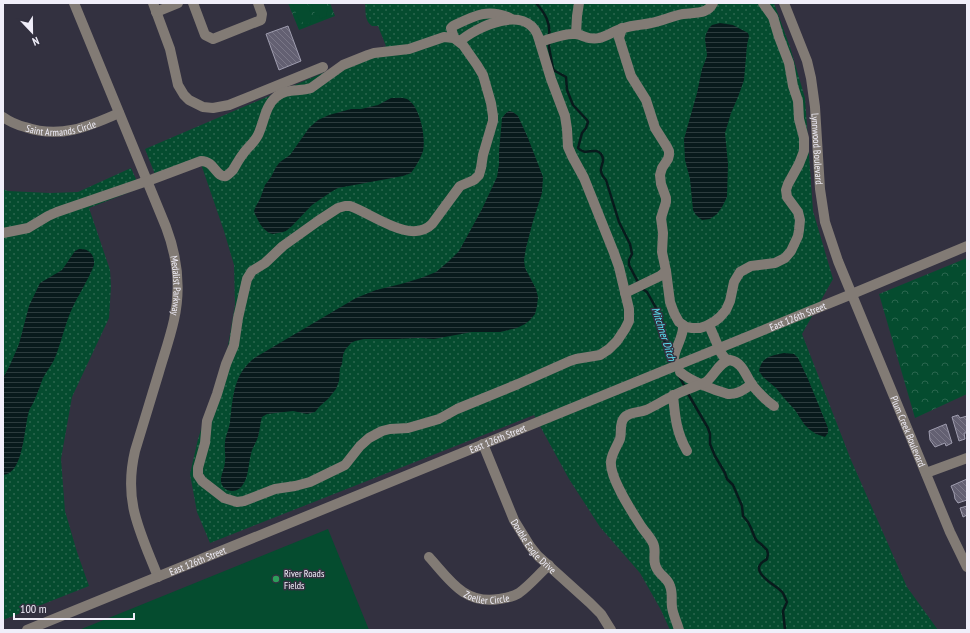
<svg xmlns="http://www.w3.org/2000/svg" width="970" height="633" font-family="'PT Sans Narrow',sans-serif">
<defs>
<pattern id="grass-dots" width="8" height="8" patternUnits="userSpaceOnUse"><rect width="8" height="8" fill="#054c2f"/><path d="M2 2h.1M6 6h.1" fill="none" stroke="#2a664e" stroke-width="1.8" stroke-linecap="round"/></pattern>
<pattern id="park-crowns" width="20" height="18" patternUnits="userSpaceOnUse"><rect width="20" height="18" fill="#054c2f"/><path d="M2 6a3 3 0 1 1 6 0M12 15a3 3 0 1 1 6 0" fill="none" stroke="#2a664e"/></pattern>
<pattern id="water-rules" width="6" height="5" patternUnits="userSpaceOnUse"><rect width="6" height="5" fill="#081a1c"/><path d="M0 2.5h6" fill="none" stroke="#2c3c3e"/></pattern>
<pattern id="building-back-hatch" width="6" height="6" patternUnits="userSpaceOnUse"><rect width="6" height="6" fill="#636072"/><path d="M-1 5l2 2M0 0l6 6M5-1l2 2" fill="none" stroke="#7a7787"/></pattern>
</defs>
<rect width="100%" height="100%" fill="#333140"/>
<path fill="url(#grass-dots)" d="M365,3H774L790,47L805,98L813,211L833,279L802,334L851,460L907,587L938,630H670L661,610L640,573L600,527L569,479L534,415L210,543L197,512L190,474L198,439L228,346L235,305L234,265L224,231L201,164L158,182L145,149L386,46L378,26H372C364,20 366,12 365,3Z
M131,168L140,188L89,208L110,270L111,286L109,318L72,397L61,459L65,511L77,552L89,586L3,620V189L8,191L50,193L78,192Z"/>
<path fill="url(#park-crowns)" d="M288,3H330L335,16L299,30Z
M967,258V394L915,418L879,294Z"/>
<path fill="#054c2f" d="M292,3H307L312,17L310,19L311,23L304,25L302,21L300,22Z
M311,3H325L328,11L326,12L327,16L320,19L319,15L316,16Z
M328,529L369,630H79Z"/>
<path fill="url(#water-rules)" d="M720,23L733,25L748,33L749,36L747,45L744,80L738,97L731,113L725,133L728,164L727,197L722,207L717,214L710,219L702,220L696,215L693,210L690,179L685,160L684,139L697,93L702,69L706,59L707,55L705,39L706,34L709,28L712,25Z
M391,98C396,98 402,97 407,99C420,106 426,137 423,151C421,157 417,165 413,170L411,173L403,176L338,188L331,192L312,205L292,226L286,231L283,232L273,234L269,233L264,229L260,224L255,214L254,211L256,206L260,199L265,185L271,177L276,167L280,162L290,155L309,128L318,120L329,115L351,109H361L378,105Z
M509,111L513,112L518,116L528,138L543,177L542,193L533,221L526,248L524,260L525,268L536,289L538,297L537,306L535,314L530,320L525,324L517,328L500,332H472L434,339L419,338L396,339H364L355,341L351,343L345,350L343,355L342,364L340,368L339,381L336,389L328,399L320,406L315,412L307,414L293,411L267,414L262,417C260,423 260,430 258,437C256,443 252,448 251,454C248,465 249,477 242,486C236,494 223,492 221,482C220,476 225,468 225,461C226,455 224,449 225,443C225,436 229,430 230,422C233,398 233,373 256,357L356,298L376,290L401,284L421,278L436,272L449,261L459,251L464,242L482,209L497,177L499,164V152L502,118L506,113Z
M79,249C89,248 95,255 94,265C88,281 78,295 71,311C64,327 61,344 54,360C51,366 46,372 43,378C40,385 38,393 34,401C33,404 30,408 29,411C24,426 24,474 3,475V378L10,365L19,344L29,306L40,283L62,270L75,251Z
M784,353L794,354L798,358L808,379L828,428V433L825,437L816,434L809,429L804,424L795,410L784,398L776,388L763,377L759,371C762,356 771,356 784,353Z"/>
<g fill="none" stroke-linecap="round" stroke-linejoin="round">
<path stroke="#081a1c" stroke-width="2.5" d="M536,3C545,13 551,23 549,37
M549,42V47L553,69L555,71L566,77L567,90L573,105L587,120L588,122L586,128L582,133L578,148C586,157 595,146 601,154C608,164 594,167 606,180L619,222L630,244L632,254L629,260V265L639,284
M641,288L647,292L656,308L662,321L664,332V339L670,359
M679,376L685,387
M687,392L708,428L710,434V444L715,456L725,473L727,479L733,485L742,506L743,516L748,522L751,528L755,538L757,541L761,544L767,550L768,554L767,559C765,561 761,562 760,565C754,574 776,586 781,591C784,593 785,598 787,602L783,611L785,630"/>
</g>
<path fill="url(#building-back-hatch)" stroke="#9f9daf" d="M288,26L301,61L279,70L266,34Z
M958,415L960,418L967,416V433H964L965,439L959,441L952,417Z
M946,424L952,443L946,446L945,443L935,447L930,440L929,431Z
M967,479V500L958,503L955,499L954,493L951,486Z
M967,506V515L963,517L960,508Z"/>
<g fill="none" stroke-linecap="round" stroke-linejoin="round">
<g stroke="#827b75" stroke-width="10">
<path id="s1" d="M74,3L166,227C177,256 181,289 174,320C170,338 164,355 159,372C151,399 143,425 135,451C123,502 140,531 158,577"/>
<path d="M153,3L170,49L178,85L184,95L189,100L203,107L213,108L229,105L323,67"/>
<path d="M193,3L205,35L213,39L261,20L262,14L258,3"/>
<path id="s2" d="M784,3L807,61L811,78L815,107L820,189L825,222L838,261L950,532L967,567"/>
<path d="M156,12L178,3"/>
<path d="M622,28L619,38L620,41L631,76L646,100L655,128L667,147L669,151V155L668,159L662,168L660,175L661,184L666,198V202L661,218L663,233L662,252L666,271L670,302L674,313L679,322L686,327L692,328H700L706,326L715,321L720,317L726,310L730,301L734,282L740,272L751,266L775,263L785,258L791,251L798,236L799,230L800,220L798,212L787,197L786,190L788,184L799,164L804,151V138L799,119L798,101L793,86L789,63L779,37L773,17L763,3"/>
<path d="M576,34L577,16L579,3"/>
<path d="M454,38L451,28L453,26C474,16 487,8 510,18"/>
<path d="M540,42C551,39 564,33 575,34C583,34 588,41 599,38C608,36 615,30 624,28C633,25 642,25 651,23C662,21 672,16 683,14C695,12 707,15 713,3"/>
<path id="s3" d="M3,117C10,122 17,125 25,127C59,139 88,127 119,113"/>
<path d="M3,233L28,228L48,216L57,212L153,179L201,161C215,161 216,178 226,176C228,175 231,172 233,170C236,165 239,159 243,154C247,148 254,143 258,135C264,123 265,106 276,97C286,88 299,92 311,88L343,65L368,55L374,53L409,49L444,37L454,38L463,45L477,65L483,75L491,103L493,116V121L483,155L481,168L479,175L474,180L460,186L432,224C411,245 373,214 350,206H345L338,208L318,221L283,246L265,263L252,271L247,279L238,318L234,345L226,364L217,394L207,421L205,443L198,468V475L202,481L224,498L237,502L244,501L275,489L295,486L310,482L345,465L360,446L369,438L382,431L390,429L408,428L439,419L457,409L518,384L570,361L576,359L600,355L609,349L617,341L625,329L629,321V309L619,267L614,253L584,178L572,156L568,147L567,129L565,116L551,79L538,36C526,4 477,26 459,42"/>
<path d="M625,293L660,276L666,271"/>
<path d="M709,325L721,353L724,357L727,360"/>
<path d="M674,358C675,347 684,337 683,325"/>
<path d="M680,372C690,381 714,390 728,394C737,395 745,389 752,384"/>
<path d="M673,395C675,416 676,432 687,451"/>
<path id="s4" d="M483,444L514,520L530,546L538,556L590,603L601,614L611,630"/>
<path d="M926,473L967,458"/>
<path id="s5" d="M429,557C449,579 464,605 499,599C505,598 513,597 519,593C530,585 539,574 549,565"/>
<path id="s6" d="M27,630L852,294L967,246"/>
<path d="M679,630C677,622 673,615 672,607C671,600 673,593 670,586C668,578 659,575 656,567C652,559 657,551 653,543C650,537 645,532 641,526C632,512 609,477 611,461C612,453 617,446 620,439C622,432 619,424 624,418C629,412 638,413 646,410C655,406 664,400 673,396C683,390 695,387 706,382C715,375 719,362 730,360C743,362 746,377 753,386C759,393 766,401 774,406"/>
</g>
</g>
<circle fill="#2e9e5b" stroke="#333140" stroke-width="1.5" cx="276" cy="579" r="4"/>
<g text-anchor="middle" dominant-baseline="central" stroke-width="3" stroke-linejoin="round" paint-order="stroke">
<g font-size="10" fill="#f0eef9" stroke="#333140">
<text stroke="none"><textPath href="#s3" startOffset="61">Saint Armands Circle</textPath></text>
<text stroke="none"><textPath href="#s2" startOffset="151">Lynnwood Boulevard</textPath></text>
<text stroke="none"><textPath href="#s1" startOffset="302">Medalist Parkway</textPath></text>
<text stroke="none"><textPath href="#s6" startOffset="832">East 126th Street</textPath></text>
<text stroke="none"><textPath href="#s2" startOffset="450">Plum Creek Boulevard</textPath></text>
<text stroke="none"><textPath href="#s6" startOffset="508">East 126th Street</textPath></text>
<text stroke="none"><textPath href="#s4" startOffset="115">Double Eagle Drive</textPath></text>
<text stroke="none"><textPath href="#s6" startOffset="184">East 126th Street</textPath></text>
<text stroke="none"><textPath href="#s5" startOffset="74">Zoeller Circle</textPath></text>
</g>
<g font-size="10" fill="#f0eef9" stroke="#333140" text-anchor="start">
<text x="284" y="573">River Roads<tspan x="284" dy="12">Fields</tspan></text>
</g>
<g font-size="11" font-style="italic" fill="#59e6f6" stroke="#333140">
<text transform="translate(664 334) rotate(72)">Mitchner Ditch</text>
</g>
</g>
<rect width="970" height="633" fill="none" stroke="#f0eef9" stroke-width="8"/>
<g transform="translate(32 32) rotate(158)" stroke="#333140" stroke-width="3" paint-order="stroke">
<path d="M0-3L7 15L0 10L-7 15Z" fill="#f0eef9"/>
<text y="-6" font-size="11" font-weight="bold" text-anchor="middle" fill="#f0eef9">N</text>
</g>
<path d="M14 613v6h120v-6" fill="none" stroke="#f0eef9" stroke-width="2"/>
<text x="20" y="613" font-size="12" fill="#f0eef9" stroke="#333140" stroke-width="3" paint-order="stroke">100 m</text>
</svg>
